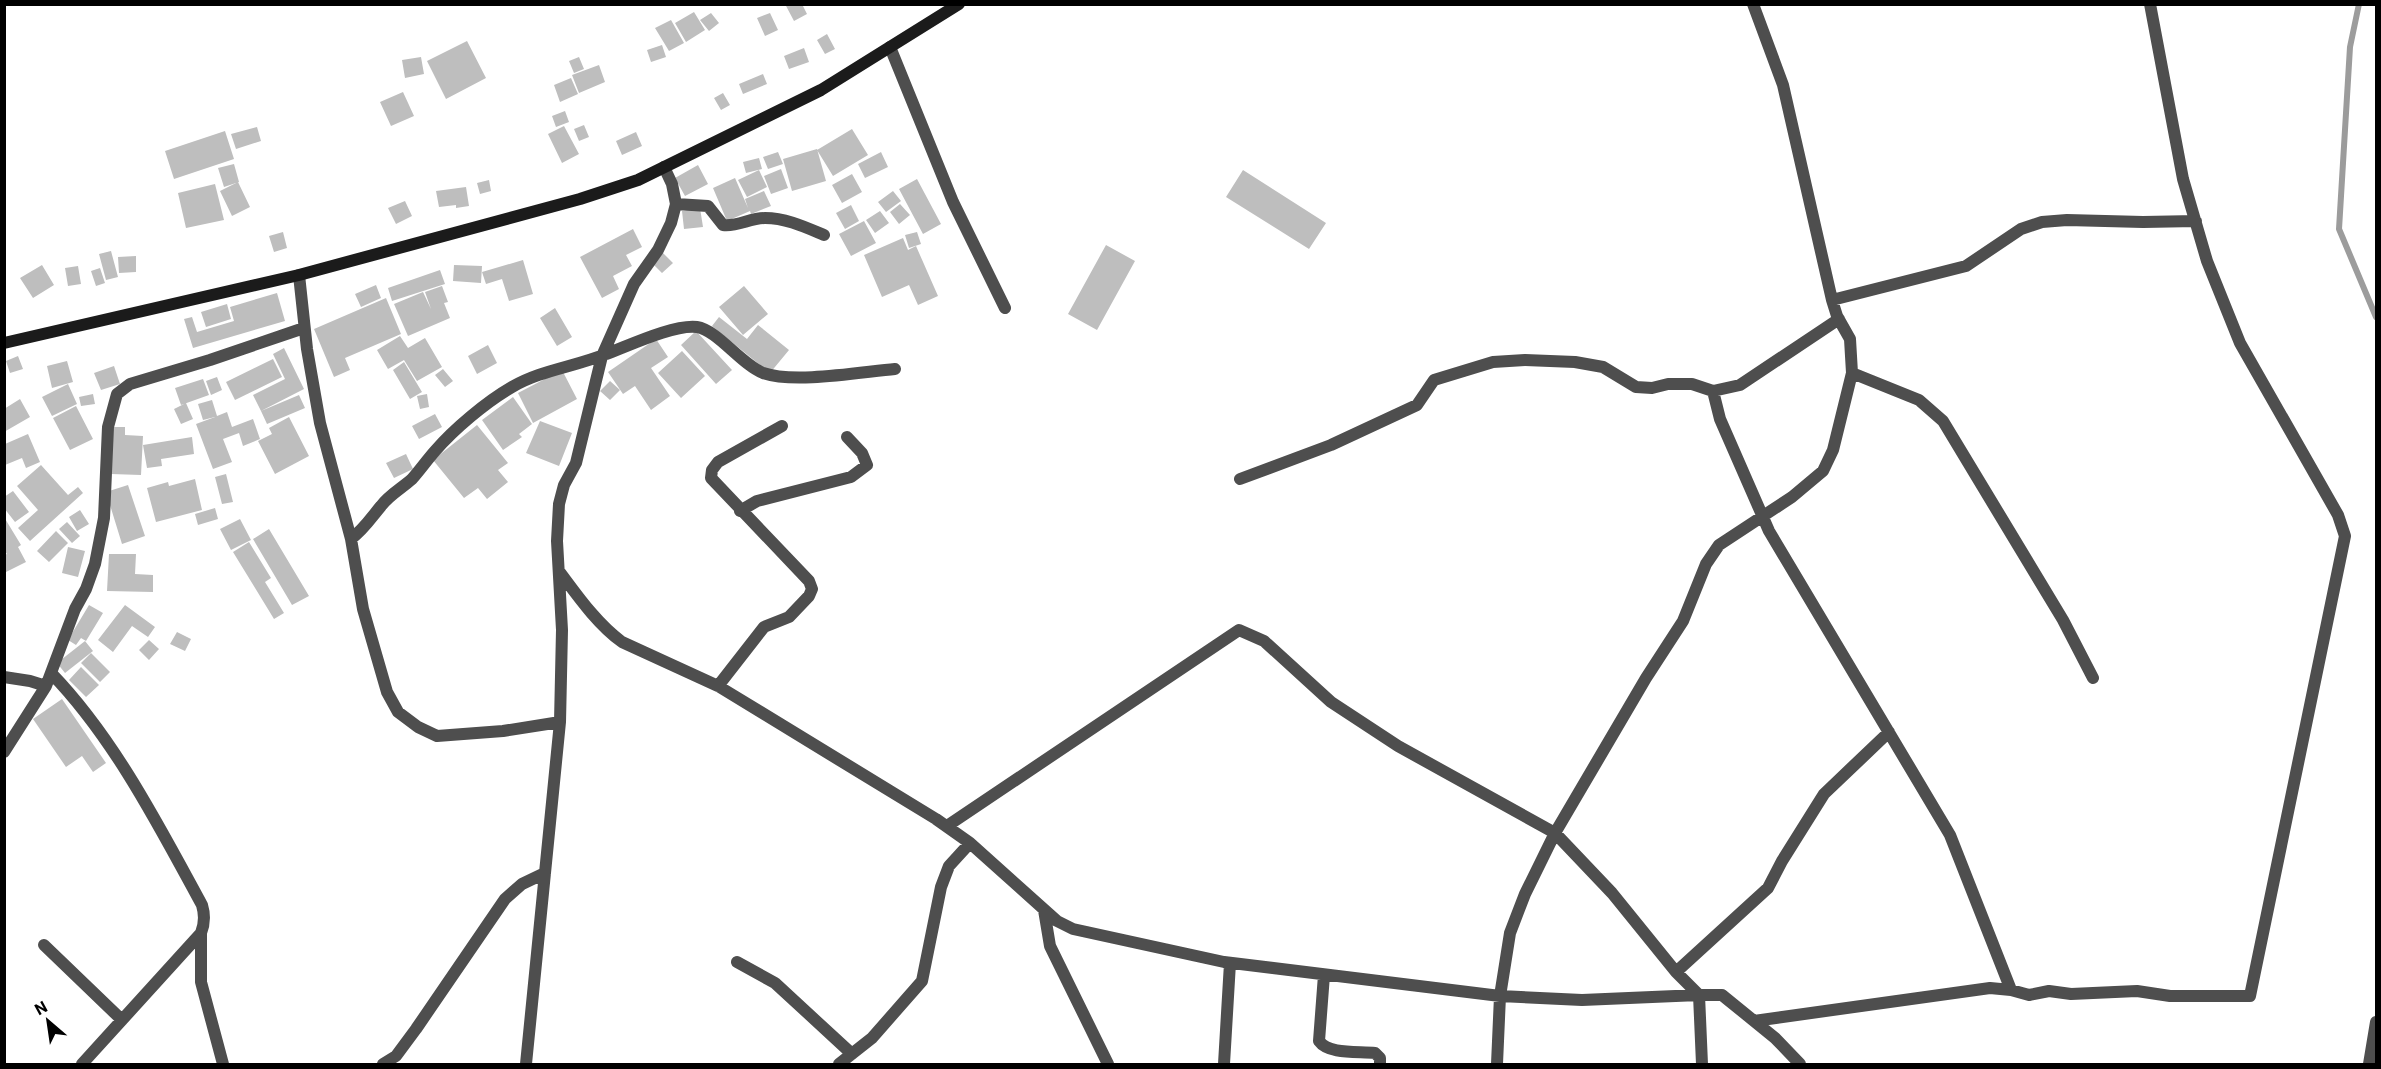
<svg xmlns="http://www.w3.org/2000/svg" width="2381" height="1069" font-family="Roboto,sans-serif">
<rect width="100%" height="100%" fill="#fff"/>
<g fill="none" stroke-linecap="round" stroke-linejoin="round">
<path stroke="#9c9c9c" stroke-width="6" d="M2359,4L2350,47L2339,229L2376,317"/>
</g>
<path fill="#bebebe" d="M785,4H802L807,14L794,21Z
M694,12L705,30L686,42L675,23Z
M711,13L719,23L709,31L700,20Z
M770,13L778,30L765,36L757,18Z
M671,20L684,43L669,51L655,28Z
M827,34L835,49L825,54L817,40Z
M467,41L486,78L446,99L427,61Z
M662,45L666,57L651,62L647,50Z
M804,48L809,62L789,69L784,56Z
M421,57L424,74L405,78L402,60Z
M579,57L584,69L574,73L569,61Z
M599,65L605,82L579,93L572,75Z
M763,74L767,84L743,94L739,84Z
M571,78L578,94L560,102L554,85Z
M403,92L414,116L391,126L380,102Z
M723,93L730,105L721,110L714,98Z
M565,111L569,122L556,127L552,116Z
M584,125L589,137L579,141L574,129Z
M564,126L579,154L562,163L548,134Z
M257,127L261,141L236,149L231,134Z
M852,129L868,155L833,176L817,150Z
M225,131L234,159L174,179L165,151Z
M636,132L642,146L622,155L616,141Z
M817,149L826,181L792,191L783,159Z
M778,152L783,164L768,169L763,157Z
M881,152L888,167L865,178L858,164Z
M759,158L762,169L746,173L743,162Z
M234,164L239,182L224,187L218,168Z
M698,165L708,184L685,196L675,178Z
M781,169L788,188L771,194L764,176Z
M759,170L767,187L747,197L738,180Z
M1243,170L1326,223L1309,249L1226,197Z
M852,174L862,192L842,203L832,185Z
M735,178L748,208L745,199L764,191L771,206L751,214L750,211L727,221L713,188Z
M917,179L941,224L923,234L899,189Z
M489,180L491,191L480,194L477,183Z
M238,182L250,207L232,216L220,191Z
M215,184L224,220L186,228L178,193Z
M466,187L469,206L456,208V205L439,207L436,191Z
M893,191L901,201L886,212L878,202Z
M405,201L412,216L396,224L388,208Z
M900,204L910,215L899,224L890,212Z
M851,205L859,221L845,229L836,213Z
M700,208L703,227L684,229L682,211Z
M880,211L889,223L875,233L866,220Z
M864,221L876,243L851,256L839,234Z
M633,229L642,247L626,255L632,266L613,276L619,289L602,298L580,257Z
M283,232L287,248L274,252L269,236Z
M917,232L921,244L909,248L905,235Z
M903,238L908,250L916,246L938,296L918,305L909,285L882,297L864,255Z
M1106,245L1135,261L1097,330L1068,314Z
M111,251L118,277L106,280L99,254Z
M663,253L673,263L662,273L653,264Z
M136,256V272L119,273L118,257Z
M523,260L533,294L509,301L502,279L486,284L482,272Z
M42,265L54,285L33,298L20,278Z
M454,265L482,266L481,283L453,281Z
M78,266L81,284L68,286L65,268Z
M100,268L105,283L96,286L91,271Z
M440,270L445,284L392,301L388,288Z
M376,285L381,298L361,307L355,294Z
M442,286L448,302L444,303L450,318L408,336L394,304L423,292L431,309L425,292Z
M744,286L768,314L743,335L719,307Z
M277,293L285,321L193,348L184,319L192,317L197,332L234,321L230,307Z
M386,298L401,334L345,358L350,370L334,377L314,329Z
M227,304L231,319L206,327L201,312Z
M555,308L572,337L557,346L540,318Z
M719,317L747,339L758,325L789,350L770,373L712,326Z
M696,331L732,370L716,384L681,345Z
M400,336L408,348L425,338L442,367L417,381L404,360L388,369L377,350Z
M656,339L668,357L651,368L670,396L651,410L635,386L623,394L608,372Z
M488,345L497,363L477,374L468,356Z
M284,348L304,389L261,411L253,395L285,379L273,354Z
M682,351L705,376L681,398L658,373Z
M18,356L23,369L10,373L6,361Z
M273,359L282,377L235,400L226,382Z
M67,361L73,382L52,388L47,366Z
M404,362L422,392L410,399L393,370Z
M114,366L120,384L101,390L94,373Z
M443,369L453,381L445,387L435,375Z
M562,370L577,399L533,423L518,393Z
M217,377L222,390L211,395L206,381Z
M203,379L209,395L181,405L175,388Z
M610,381L620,390L610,400L600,391Z
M68,384L77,404L52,416L42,397Z
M93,394L95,404L81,406L79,397Z
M427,394L429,407L420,409L417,396Z
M299,395L305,408L267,424L261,411Z
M513,397L532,424L519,434L522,437L503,450L482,420Z
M20,399L30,417L4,432V409Z
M212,400L217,416L227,412L232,427L253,419L260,439L243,446L239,433L223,439L232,462L213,469L196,424L215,417L203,420L198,404Z
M186,403L193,419L181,424L174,409Z
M76,406L93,439L70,450L53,418Z
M435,414L442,427L419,439L412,426Z
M289,417L309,456L275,474L258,441L272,434L269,428Z
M540,421L572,433L559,466L526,453Z
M477,425L508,463L498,470L508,482L487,499L478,488L464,498L433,460Z
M113,427H125V435L143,436L141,475L111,474Z
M28,434L40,462L26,468L22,458L5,465V444Z
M192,437L194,454L161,459L162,466L147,468L143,445Z
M406,454L413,469L394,478L386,463Z
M41,465L68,495L78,487L83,493L30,541L18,528L38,510L17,486Z
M226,474L233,502L222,504L215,477Z
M195,479L202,510L156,522L147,488L168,482L169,486Z
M128,485L145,536L122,544L106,492Z
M13,491L29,512L15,522L4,508V497Z
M215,508L218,519L198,525L195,514Z
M80,510L89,524L77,531L69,517Z
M4,517L21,545L18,547L26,562L4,573V555L7,554L4,550Z
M240,519L251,540L231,550L220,529Z
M67,522L80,536L72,543L59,529Z
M269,529L309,596L292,605L253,539Z
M56,531L68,543L49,562L37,551Z
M249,542L271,578L265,582L284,613L274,619L233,552Z
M68,547L85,551L78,577L62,573Z
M109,554H136L135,574L153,575V592L107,591Z
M89,605L103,613L86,641L81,638L76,645L68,640Z
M125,605L155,627L148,637L132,626L113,652L98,640Z
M177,632L191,639L185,651L170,644Z
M149,640L159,649L149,660L139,650Z
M85,641L93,651L65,673L57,663Z
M91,653L110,672L100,682L81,663Z
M81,667L99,685L86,697L69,680Z
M62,699L106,763L93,772L82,756L66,767L33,719Z"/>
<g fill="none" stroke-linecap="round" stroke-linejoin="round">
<path stroke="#4e4e4e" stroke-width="12" d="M890,47L953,202L1005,308
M676,204L708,206L723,225C737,227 750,218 765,218C786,218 805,227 824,235
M299,275L307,349L320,423L351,539L363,609L387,692L398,712L418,727L437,736L503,731L560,722
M1832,300L1966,266L2021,229L2042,222L2067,220L2143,222L2196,221
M1852,373L1919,400L1943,421L2063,620L2093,678
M1713,391L1720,419L1769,531L1950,835L2011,990
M1240,479L1331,445L1417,405L1434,380L1493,362L1525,360L1575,362L1603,367L1636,387L1652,388L1668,384H1692L1713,391L1740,385L1839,319
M740,511L757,501L851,477L867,465L862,453L847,437
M351,539C365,528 370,519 381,506C389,495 402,488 412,479C420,470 427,460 435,451C454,429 486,402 512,387C541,370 574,367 606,354C628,346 674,324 697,327C717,330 741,364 763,373C794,384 861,372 895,369
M559,571C577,595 597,624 622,642L718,686L936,819L970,843L1057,921L1073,929L1224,962L1500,996L1582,1000L1699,995L1702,1064
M51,673C114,738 159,826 202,905C205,915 205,923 201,933L82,1064
M4,677L30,681L46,686
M718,686L764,627L789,617L809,596L812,589L809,581L711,478L712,470L718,462L782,426
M4,752L46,686L75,609L86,589L95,564L104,518L108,427L117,394L130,384L210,360L304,328
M947,826L1239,630L1264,641L1331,702L1398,746L1555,833L1612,893L1676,972L1699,995H1722L1775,1038L1800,1064
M1044,910L1050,946L1108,1064
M201,933V982L223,1064
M44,945L122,1020
M737,962L775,983L852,1054
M1676,972L1768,888L1782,861L1824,794L1889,732
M1324,975L1319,1041C1329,1055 1359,1051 1375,1053L1380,1058V1064
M1754,1021L1990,988L2011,990L2029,995L2049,991L2071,994L2137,991L2170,996H2250L2345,536L2338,515L2240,343L2207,261L2183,179L2150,4
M383,1064L396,1056L416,1029L505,899L522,884L545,873
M526,1064L560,722L562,630L557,541L559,504L564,485L576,463L602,356L634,284L658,250L671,223L676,204L672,184L664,167
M839,1064L872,1038L922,981L941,887L949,866L970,843
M1224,1064L1230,963
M1497,1064L1500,996L1510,933L1525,894L1555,833L1646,678L1683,621L1706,564L1719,545L1792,497L1823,471L1833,450L1852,373L1850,339L1837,316L1832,300L1783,85L1753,4
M2369,1064L2376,1022"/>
<path stroke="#1b1b1b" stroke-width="12" d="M4,343L299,275L580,199L638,180L821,90L959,4"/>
</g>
<rect width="2381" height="1069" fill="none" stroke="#000000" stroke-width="12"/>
<g transform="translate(48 1021) rotate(331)" stroke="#ffffff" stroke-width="4.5" paint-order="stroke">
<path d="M0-4.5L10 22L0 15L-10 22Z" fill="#000000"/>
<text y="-9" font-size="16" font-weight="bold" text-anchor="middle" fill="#000000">N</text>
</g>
</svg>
